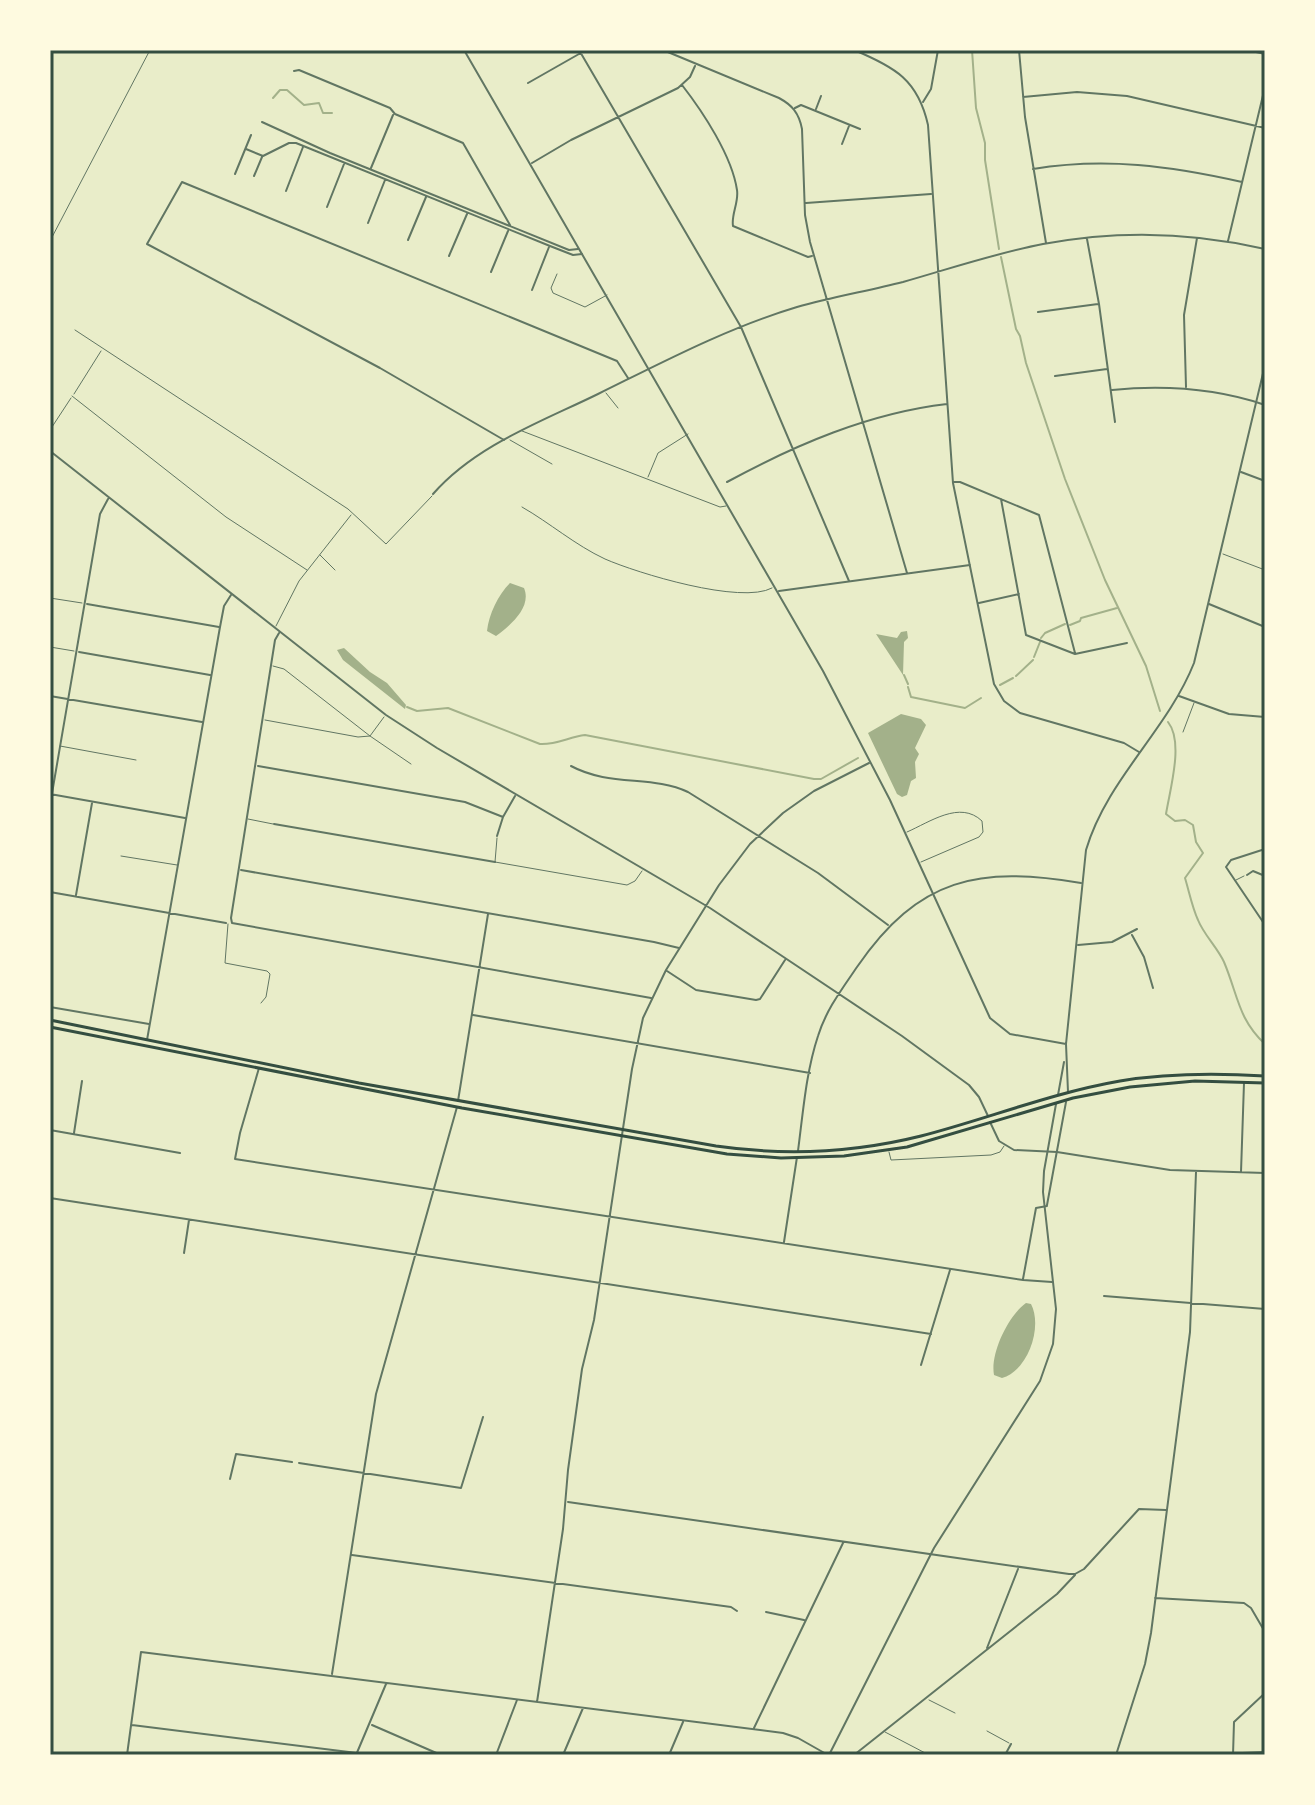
<svg xmlns="http://www.w3.org/2000/svg" width="1315" height="1805" font-family="'Asap Condensed',sans-serif">
<rect width="100%" height="100%" fill="#e9edc9"/>
<path fill="#a3b18a" d="M510,583L524,588C532,607 511,625 496,636L487,631C489,614 498,595 510,583Z
M907,631L908,638L904,642L903,675L876,634L897,638L901,632Z
M344,648L370,672L387,683L406,705L405,709L343,660L337,650Z
M901,714L921,719L926,725L915,748L919,754L915,762L916,778L911,781L907,795L902,797L897,794L868,733Z
M1026,1303L1031,1304C1043,1327 1028,1371 1002,1378L994,1375C990,1354 1008,1316 1026,1303Z"/>
<g fill="none" stroke-linecap="round" stroke-linejoin="round">
<path stroke="#a3b18a" stroke-width="2" d="M972,50L976,108L985,143V160L999,249
M273,98L280,90H287L304,105L319,103L323,113H332
M1001,257L1016,329L1020,336L1026,363L1065,479L1105,580L1146,666L1160,711
M1070,625L1080,621L1081,618L1117,608
M1041,638L1045,633L1065,624
M1034,657L1040,642
M904,675L908,684
M1016,676L1033,660
M1000,685L1013,678
M908,687L911,697L965,708L981,698
M407,707L417,711L448,708L540,744C556,745 569,737 585,735L814,779H821L858,758
M1168,722C1184,742 1170,789 1166,814L1175,821L1185,820L1193,825L1196,842L1203,853L1185,878C1189,891 1192,907 1198,920C1204,935 1217,947 1224,962C1238,995 1238,1019 1265,1044"/>
<path stroke="#617663" stroke-width="1" d="M50,241L150,50
M557,274L551,288L553,293L585,307L607,295
M75,330L348,509L386,544L432,496
M606,393L618,408
M74,394L101,351
M72,396L226,517L307,570
M50,430L71,398
M522,431L720,507L726,506
M510,440L552,464
M648,477L658,453L688,434
M522,507C550,523 575,545 605,559C637,573 741,605 772,588
M1223,554L1265,570
M320,555L335,570
M50,598L82,603
M276,626L299,581L351,515
M50,647L74,651
M273,666L284,669L370,736L411,764
M265,720L358,737L370,736L384,717
M1183,732L1194,703
M60,746L136,760
M248,819L273,824
M907,832C930,822 960,800 982,821L983,832L979,837L921,862
M497,838L495,862L627,885L635,881L642,871
M121,856L177,865
M1236,880L1244,876
M228,924L225,963L267,971L270,974L266,997L261,1003
M889,1152L891,1160L991,1155L1000,1152L1004,1146
M929,1700L955,1713
M987,1731L1009,1743
M885,1732L929,1755"/>
<path stroke="#617663" stroke-width="2" d="M579,50L741,327L849,581
M663,50L779,98C792,105 799,113 802,129L805,215L810,242L907,573
M854,50C895,67 918,80 928,125L953,483L994,684L1004,701L1020,713L1124,743L1139,752
M1019,50L1025,117L1046,243
M1247,50L1265,54
M294,71L299,70L390,108L395,114L463,143L510,225
M528,83L586,50
M682,85C703,112 732,156 737,190C739,202 731,215 733,226L808,257L812,256
M1023,97L1077,92L1127,96L1265,128
M923,102L931,89L938,50
M795,108L801,105L860,129
M816,109L821,96
M262,122L330,153L569,250L578,249
M842,144L849,126
M246,149L263,156L289,143H296L550,246L573,255L582,254
M532,163L571,140L678,88L690,77L695,66
M371,168L393,115
M1033,169C1105,157 1171,166 1242,182
M235,174L251,135
M254,176L262,157
M286,191L303,147
M806,203L931,194
M327,207L344,164
M368,223L385,180
M1087,239L1099,304L1115,422
M408,240L426,197
M1228,241L1265,87
M449,256L467,214
M491,272L508,231
M532,290L549,247
M1038,312L1098,304
M1055,376L1107,369
M1186,387L1184,315L1197,238
M1112,390C1164,385 1215,388 1265,405
M504,440L380,368L147,244L182,182L617,361L628,378
M50,451L386,715L437,748L710,908L902,1036L969,1085L979,1097L988,1116
M1241,472L1265,481
M727,482C795,445 869,413 947,404
M954,482H960L1039,515L1075,653
M433,494C476,445 541,422 598,394C663,362 727,328 797,307C832,297 868,291 903,282C949,269 996,253 1043,244C1117,230 1192,232 1265,249
M1001,499L1026,635L1075,654L1127,643
M779,591L970,565
M979,603L1019,594
M87,604L219,627
M1209,604L1265,627
M279,633L275,640L231,918L232,923L651,998
M79,652L210,675
M50,696L202,722
M258,766L465,802L503,817
M571,766C610,787 652,775 688,792L818,873L888,925
M50,794L185,818
M50,805L100,514L108,499
M274,824L495,862
M497,836L503,817L515,796
M1265,849L1231,860L1226,867L1265,925
M241,870L654,942L679,948
M1247,875L1253,871L1265,876
M50,892L226,923
M76,895L92,803
M1132,935L1144,957L1153,988
M1078,945L1112,942L1137,929
M667,971L696,990L756,1000L760,999L785,960
M50,1007L149,1024
M473,1015L810,1073
M147,1040L220,627L224,606L231,595
M259,1068L240,1133L235,1159L1023,1280L1052,1282
M458,1101L488,914
M990,1122L999,1141L1014,1150L1057,1152L1170,1170L1265,1173
M50,1130L180,1153
M74,1133L82,1081
M798,1151C803,1113 806,1072 818,1036C826,1010 842,989 857,967C919,877 979,866 1081,883
M1241,1172L1244,1083
M50,1198L931,1334
M784,1242L797,1157
M184,1253L189,1220
M1023,1279L1036,1208L1047,1206
M1104,1296L1265,1309
M921,1365L950,1270
M299,1463L461,1488L483,1417
M230,1479L236,1454L292,1462
M568,1502L1069,1574H1075L1084,1569L1139,1509L1166,1510
M352,1555L731,1607L737,1611
M1155,1598L1244,1603L1251,1608L1265,1632
M766,1612L804,1620
M987,1648L1018,1569
M332,1674L376,1394L457,1107
M537,1702L563,1529L568,1470L582,1369L594,1320L632,1069L643,1018L666,970L719,885L750,844L783,813L814,791L869,763
M132,1725L357,1753
M372,1725L441,1755
M754,1728L843,1543
M127,1755L141,1652L783,1733L798,1738L828,1755
M356,1755L386,1684
M496,1755L517,1700
M563,1755L583,1708
M669,1755L683,1722
M854,1755L1057,1594L1075,1575
M1005,1755L1011,1744
M1116,1755L1145,1664L1151,1633L1190,1332L1196,1172
M1198,1755L1265,1752
M1233,1755L1234,1722L1265,1693"/>
<path stroke="#617663" stroke-width="2" d="M464,50L823,671L890,800L990,1018L1010,1034L1066,1044
M1179,696L1229,714L1265,717
M1068,1092L1066,1044L1086,850C1107,779 1167,731 1194,663L1265,365
M1058,1095L1064,1062
M1047,1205L1066,1102
M829,1755L934,1548L1040,1381L1053,1344L1056,1309L1043,1192L1044,1171L1056,1104"/>
<path stroke="#344e41" stroke-width="3" d="M50,1020L359,1083L716,1146C785,1156 853,1153 921,1136C987,1119 1051,1093 1120,1081C1168,1073 1216,1073 1265,1076
M50,1027L462,1108L727,1154L781,1158L844,1156L907,1147L1073,1098L1130,1087L1195,1081L1265,1083"/>
</g>
<rect width="1315" height="1805" fill="none" stroke="#fefae0" stroke-width="104"/>
<rect x="52" y="52" width="1211" height="1701" fill="none" stroke="#344e41" stroke-width="3"/>
</svg>
